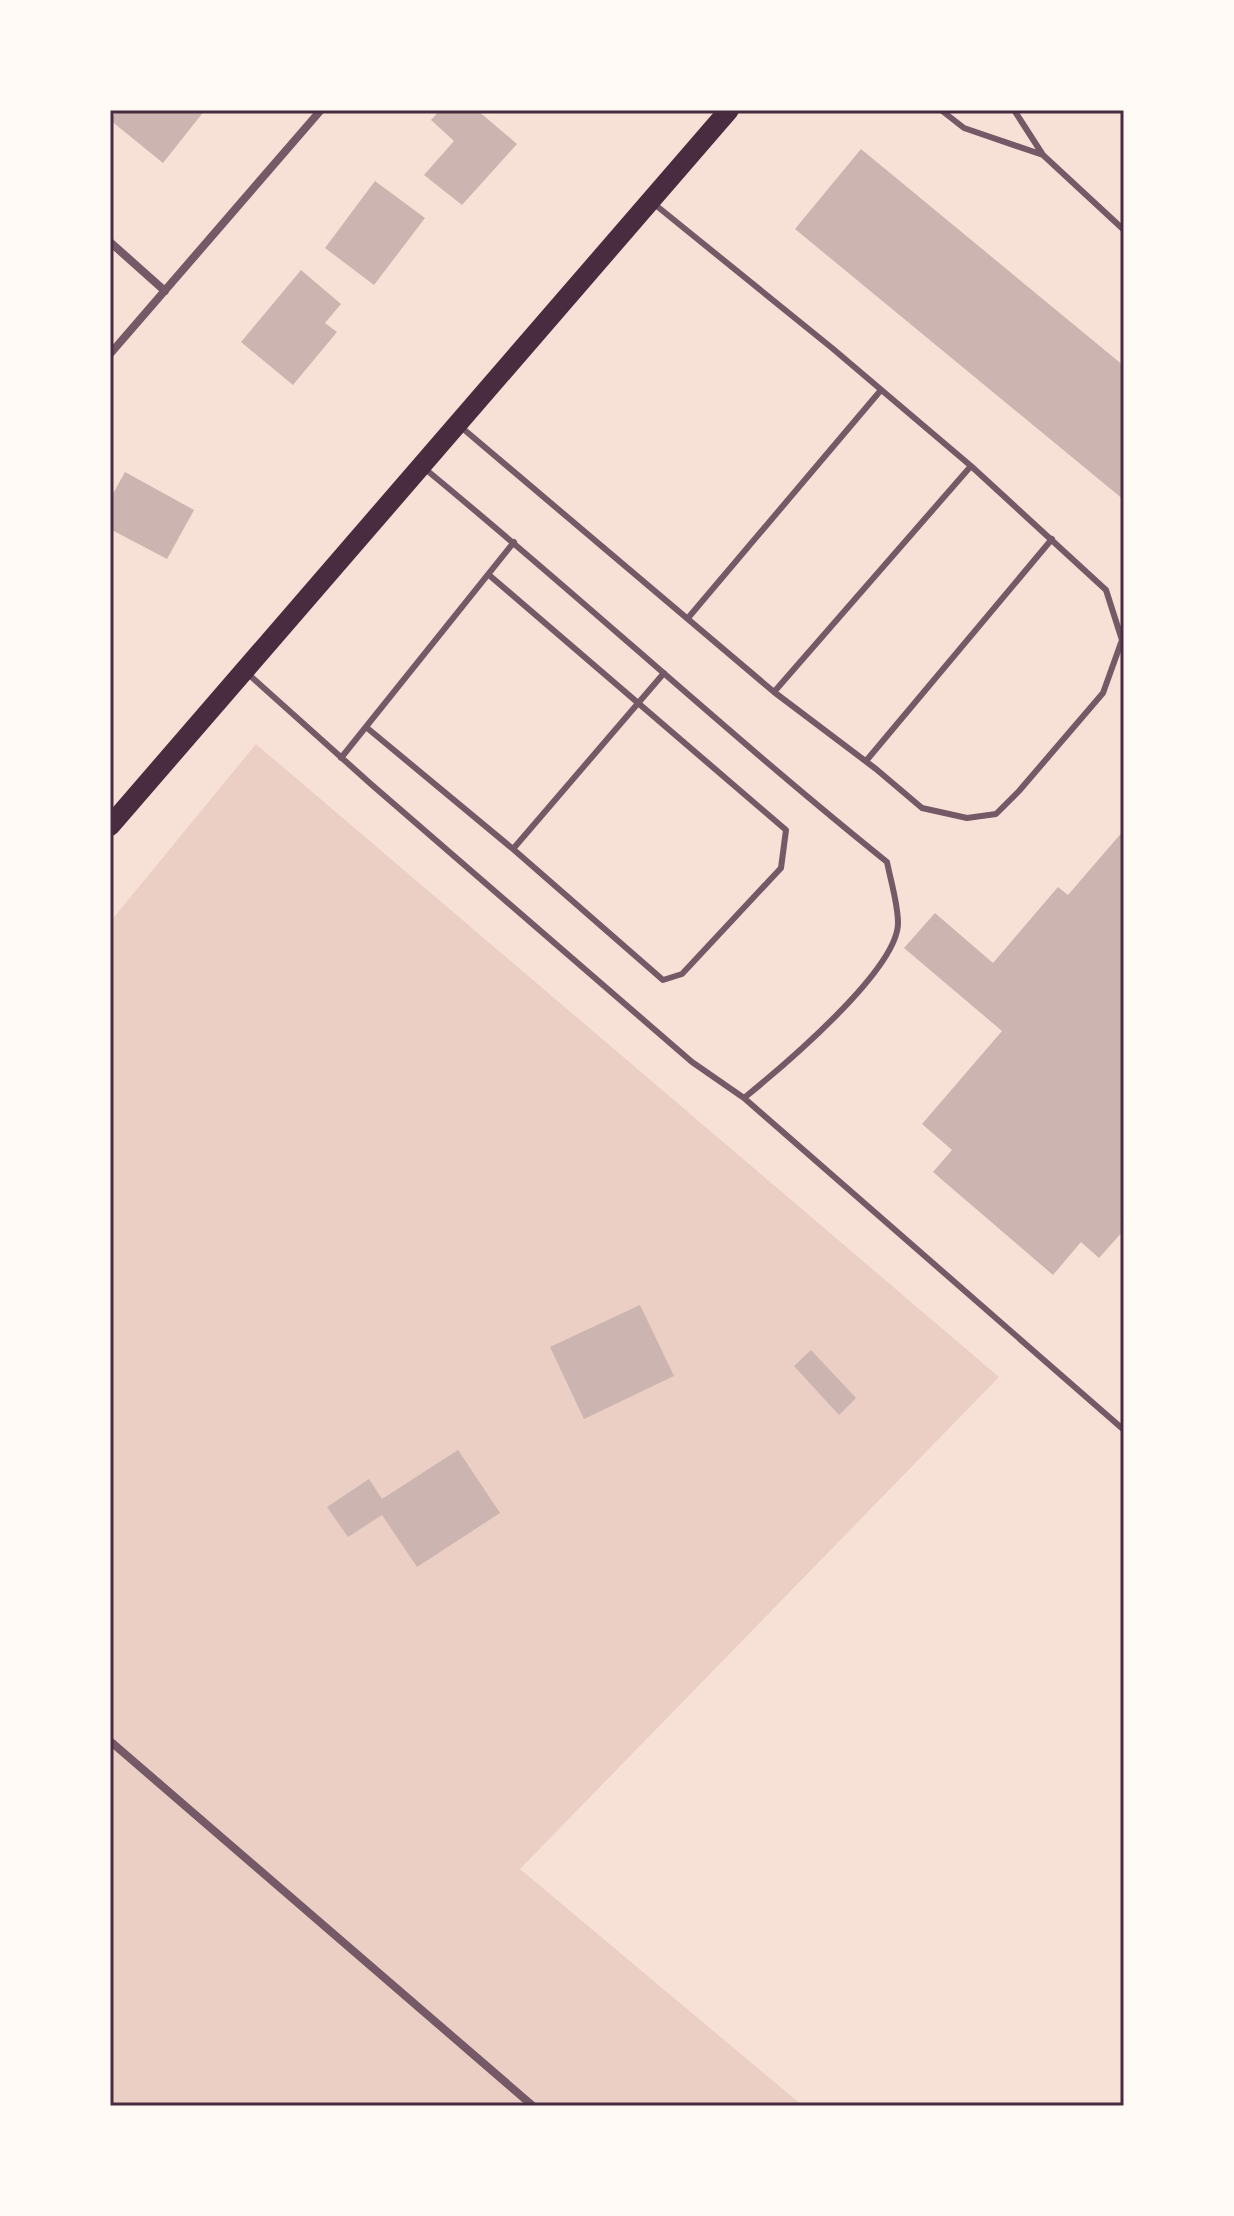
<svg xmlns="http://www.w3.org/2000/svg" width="1234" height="2216" font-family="'Space Grotesk',sans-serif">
<rect width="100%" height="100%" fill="#f7e1d7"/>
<path fill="#ebcfc5" d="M256,744L999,1377L520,1869L803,2106H110V922Z"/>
<path fill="#ccb4b1" d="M117,110H205L163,163L110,120Z
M440,110H477L517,144L462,205L424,175L454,141L431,120Z
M861,149L1124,366V500L795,229Z
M375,181L425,218L374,285L325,248Z
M301,270L341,304L325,323L337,332L293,385L241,342Z
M125,472L194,510L167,559L110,529V499Z
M1124,830V1215L1120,1219L1124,1222V1230L1099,1258L1081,1242L1053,1275L933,1172L952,1150L922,1124L1002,1031L904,948L935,913L993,963L1058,887L1068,895Z
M640,1305L674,1376L584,1419L550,1347Z
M811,1350L856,1398L839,1415L794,1366Z
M458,1450L500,1513L417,1567L382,1515L348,1537L327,1507L369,1479L382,1499Z"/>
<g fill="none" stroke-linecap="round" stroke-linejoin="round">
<path stroke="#755966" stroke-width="6" d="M941,110L964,128L1043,155L1014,110
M1043,155L1124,230
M461,427L774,692L876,769L922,808L967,818L996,814L1019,791L1103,693L1122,640L1106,590L971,466L832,348L653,203
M424,468C581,597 729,735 887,862C891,882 898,904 898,923C898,970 781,1068 744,1098
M489,575L786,830L781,868L682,974L663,980L513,849
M688,618L881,390
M246,672L372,785L692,1062L744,1098L1124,1430
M774,692L971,466
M366,727L513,849L664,673
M341,758L514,542
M866,761L1052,539"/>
<path stroke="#755966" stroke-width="8" d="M110,242L165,291
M110,354L321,110
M110,1741L533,2106"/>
<path stroke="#4a2c40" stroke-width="20" d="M110,826L729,110"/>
</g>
<rect width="1234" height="2216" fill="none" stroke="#fffaf5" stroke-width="224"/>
<rect x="112" y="112" width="1010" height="1992" fill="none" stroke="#4a2c40" stroke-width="3"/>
</svg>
